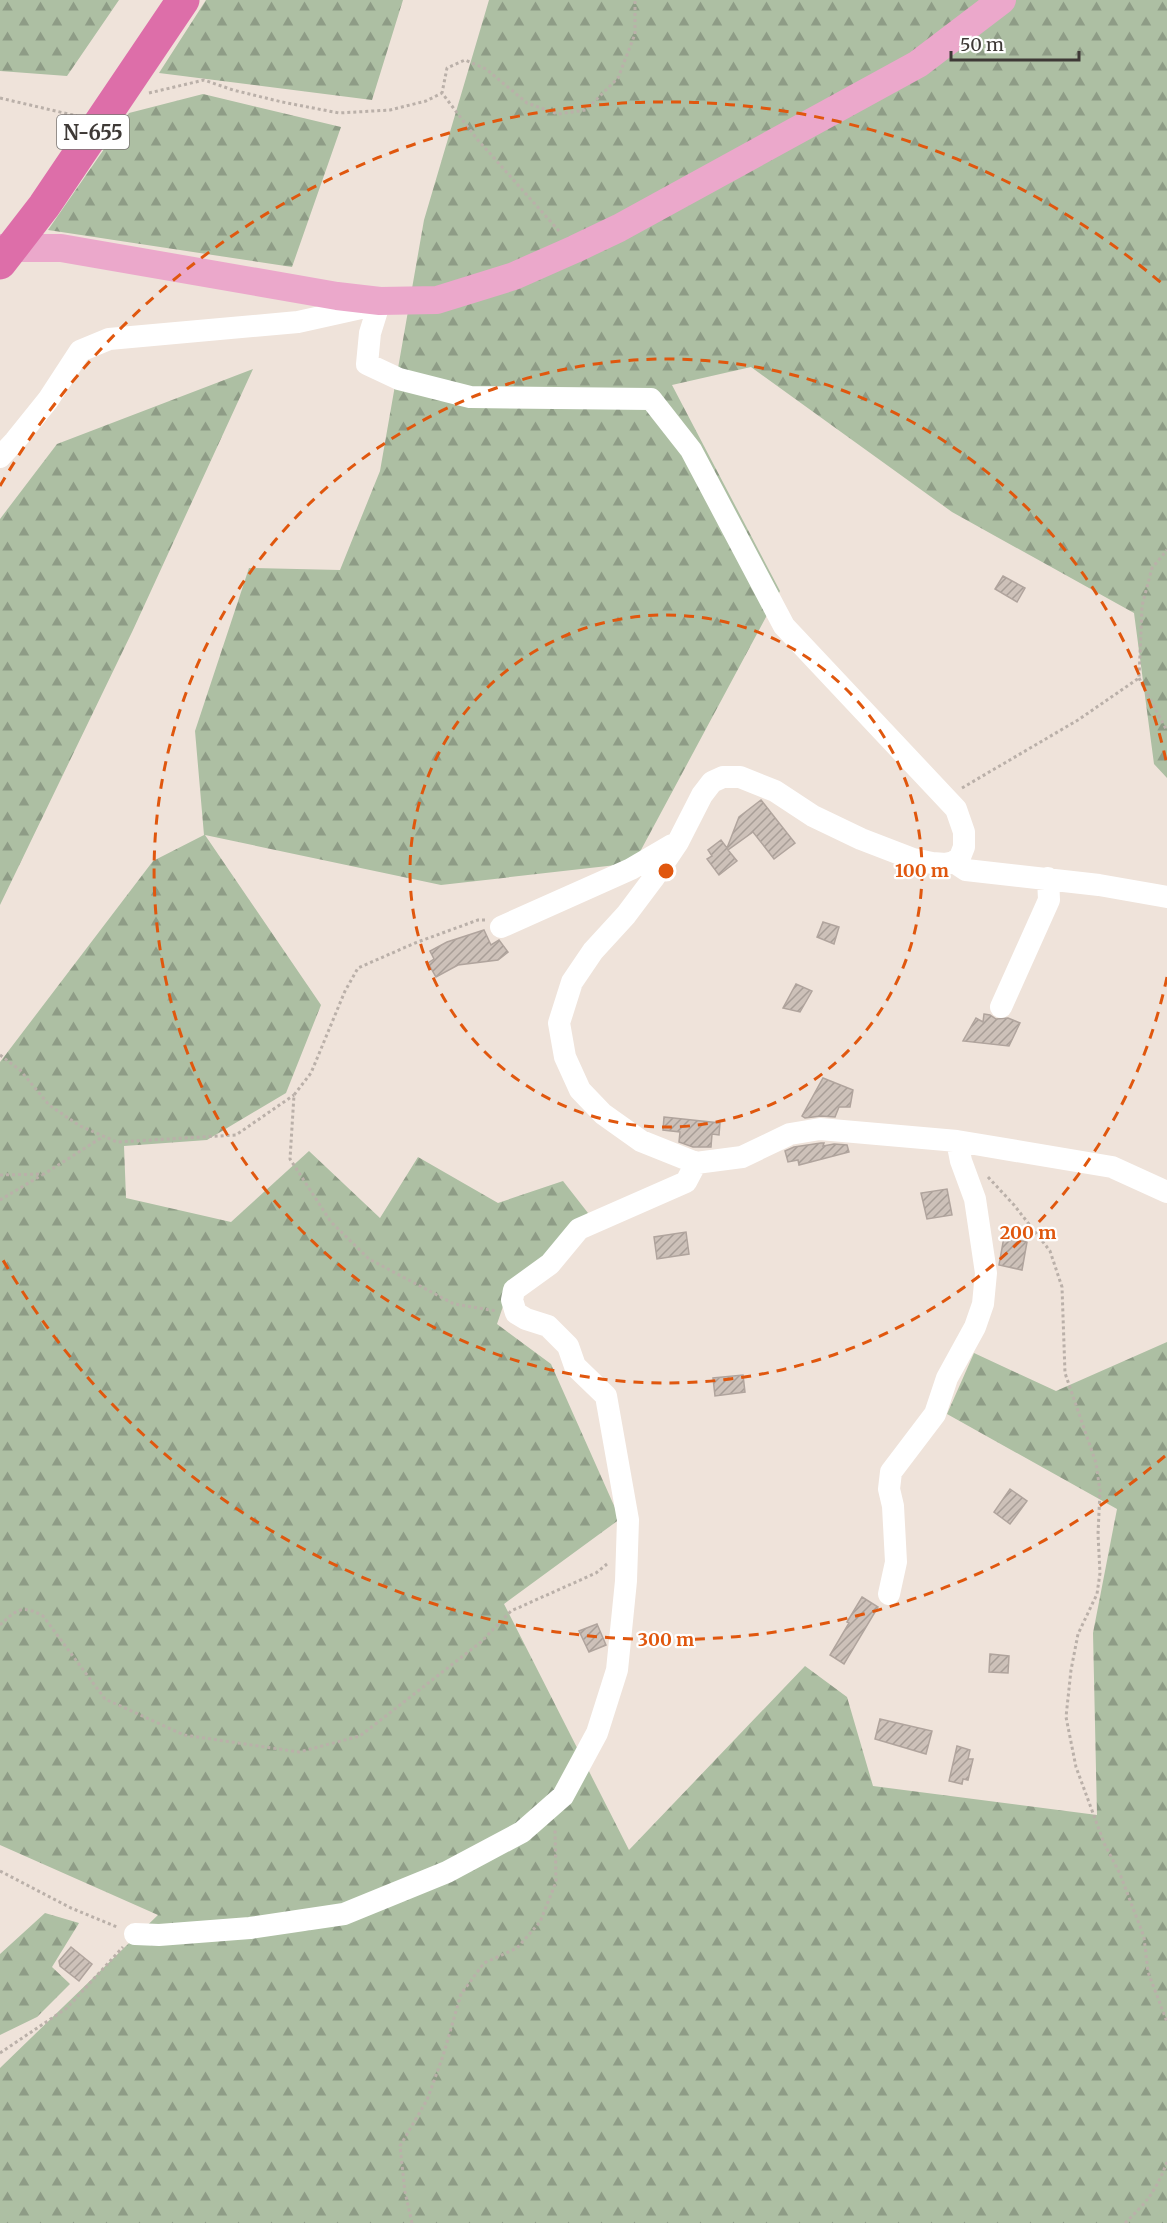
<svg xmlns="http://www.w3.org/2000/svg" width="1167" height="2223" font-family="Merriweather,serif">
<defs>
<pattern id="forest-firs" width="22" height="20" patternUnits="userSpaceOnUse" patternTransform="scale(1.5)"><rect width="22" height="20" fill="#adbfa3"/><path d="M5 1l3.5 6h-7zM16 11l3.5 6h-7z" fill="#8e9c86"/></pattern>
<pattern id="building-hatch" width="6" height="6" patternUnits="userSpaceOnUse" patternTransform="scale(1.5)"><rect width="6" height="6" fill="#cdc1b9"/><path d="M-1 1l2-2M0 6l6-6M5 7l2-2" fill="none" stroke="#a89e97"/></pattern>
</defs>
<rect width="100%" height="100%" fill="#efe3da"/>
<path fill="url(#forest-firs)" d="M0,0H119L67,76L0,71Z
M206,0H403L372,100L159,73Z
M489,0H1167V778L1154,764L1134,613L952,512L751,367L672,385L780,591L634,863L441,885L205,835L321,1005L286,1093L207,1140L124,1146L126,1198L231,1222L309,1151L380,1218L418,1157L498,1203L563,1181L588,1213L549,1255L512,1280L497,1324L551,1364L620,1519L504,1604L629,1850L805,1666L847,1697L873,1786L1097,1815L1093,1633L1117,1509L947,1414L974,1353L1056,1391L1167,1342V2223H0V2068L158,1915L0,1845V1062L153,861L204,835L195,731L249,568L340,570L380,471L424,220Z
M203,94L341,127L292,267L48,230L129,113Z
M253,369L133,630L0,905V519L57,444Z
M45,1913L79,1923L52,1967L70,1984L37,2017L0,2035V1954Z"/>
<path fill="url(#building-hatch)" stroke="#b0a49d" stroke-width="1.5" d="M1003,576L1025,588L1017,602L995,589Z
M761,800L795,843L774,859L753,832L728,850L737,861L719,875L707,859L712,856L708,850L721,840L727,848L739,817Z
M823,922L839,927L834,944L817,937Z
M484,930L491,945L499,940L508,952L498,960L458,965L436,977L428,963L434,959L430,951L447,942Z
M796,984L812,991L800,1012L783,1008Z
M984,1014L990,1015L996,1019L1008,1018L1020,1023L1009,1046L963,1041L976,1018L983,1022Z
M823,1078L853,1090L850,1107H839L835,1117L821,1116L805,1118L802,1116Z
M664,1117L720,1123L719,1135L712,1134L711,1147H693L679,1142L680,1132L663,1130Z
M821,1143H824L823,1146L834,1144L847,1145L849,1152L799,1165L798,1160L788,1162L785,1151L794,1147Z
M947,1189L952,1215L927,1219L921,1193Z
M686,1232L689,1254L657,1259L654,1237Z
M1004,1237L1027,1242L1022,1270L999,1265Z
M743,1375L745,1392L715,1396L713,1378Z
M1010,1489L1027,1501L1010,1524L994,1512Z
M862,1597L878,1607L844,1664L830,1655L849,1623L847,1622Z
M597,1624L606,1645L589,1652L579,1631Z
M990,1654L1009,1656L1008,1673L989,1672Z
M880,1719L932,1731L926,1754L875,1739Z
M957,1746L970,1750L968,1759H973L968,1780L963,1779L962,1784L949,1781Z
M71,1947L92,1964L79,1981L60,1966L59,1961Z"/>
<g fill="none" stroke-linecap="round" stroke-linejoin="round">
<path stroke="#bab0a9" stroke-width="3" stroke-dasharray="3 3" stroke-linecap="butt" d="M149,93L204,80L233,90L282,102L339,113L390,110L426,101L442,93
M0,98L77,116
M559,231L477,139L442,93L447,68L465,60L486,69L527,103L558,114L586,110L618,78L635,34V0
M1139,678L1167,731
M962,788L1078,720L1139,678L1142,606L1152,568L1167,550
M485,920H478L415,943L358,968L345,991L311,1073L294,1095L290,1159L331,1222L369,1259L454,1304L497,1311
M0,1055L20,1070L49,1105L80,1126L117,1142L236,1135L294,1095
M0,1175L44,1174L104,1136
M988,1177L1014,1205L1050,1251L1062,1287L1065,1373L1096,1463L1100,1491L1098,1534L1100,1573L1097,1594L1078,1634L1071,1670L1066,1717L1076,1767L1104,1843L1120,1874L1144,1937L1148,1972L1167,2022
M0,1200L42,1175
M0,1625C16,1610 22,1604 43,1616L105,1699L184,1735L299,1752L360,1736L481,1642L511,1611L596,1573L607,1564
M0,1871L71,1908L117,1927
M0,2053L67,2008L123,1947
M412,2223L405,2192L400,2146L427,2100L443,2056L461,1994L484,1963L517,1948L540,1922L556,1882L555,1829
M1125,2223C1147,2202 1156,2191 1167,2162"/>
<path stroke="#fff" stroke-width="22" d="M380,301L370,333L367,364L399,379L470,397L651,399L691,450L784,626L956,809L964,832V847L960,857L954,862L946,864L932,863L913,859L861,839L813,816L775,791L740,777H723L712,782L702,795L678,842L653,879L626,915L593,951L572,982L559,1023L565,1057L580,1090L603,1114L641,1141L696,1163L742,1157L790,1134L820,1129L957,1141L1112,1167L1167,1192
M0,457L15,441L48,400L80,351L109,339L298,322L361,308L376,302
M954,862L966,870L1099,885L1167,897
M501,927L631,869L672,845
M1001,1007L1049,900L1048,878
M889,1594L896,1562L893,1506L889,1489L891,1472L935,1414L947,1378L975,1327L983,1304L986,1273L975,1199L961,1161L957,1141
M135,1934L159,1935L250,1928L344,1914L447,1872L522,1832L563,1796L597,1733L617,1670L626,1581L628,1520L606,1396L575,1366L568,1346L548,1326L526,1319L516,1313L512,1300L514,1290L550,1264L579,1229L686,1182L696,1163"/>
<path stroke="#eba8cb" stroke-width="28" d="M0,248H61L337,296L380,301L437,300L514,276L575,249L619,228L918,64L1002,0"/>
<path stroke="#dd6ea9" stroke-width="33" d="M0,263L44,206L183,0"/>
</g>
<g fill="none" stroke="#e0570e" stroke-width="3" stroke-dasharray="10 8">
<circle cx="666" cy="871" r="256"/>
<path d="M1167 977A512 512 0 1 1 1167 765"/>
<path d="M1165 1456A769 769 0 0 1 0 1255M0 486A769 769 0 0 1 1165 286"/>
</g>
<g text-anchor="middle" dominant-baseline="central" stroke-width="4.5" stroke-linejoin="round" paint-order="stroke">
<rect fill="#fff" stroke="#787472" stroke-width="1.5" x="57" y="115" width="72" height="34" rx="4.5"/>
<g font-size="20" font-weight="bold" fill="#3e3936">
<text x="93" y="132">N-655</text>
</g>
</g>
<circle cx="666" cy="871" r="9" fill="#e0570e" stroke="#fff" stroke-width="3"/>
<g font-size="18" text-anchor="middle" font-weight="bold" fill="#e0570e" stroke="#fff" stroke-width="4.5" stroke-linejoin="round" paint-order="stroke">
<text x="922" y="877">100 m</text>
<text x="1028" y="1239">200 m</text>
<text x="666" y="1646">300 m</text>
</g>
<path d="M951 51v9h128v-9" fill="none" stroke="#3e3936" stroke-width="3"/>
<text x="960" y="51" font-size="18" fill="#3e3936" stroke="#ffffff" stroke-width="4.5" paint-order="stroke">50 m</text>
</svg>
